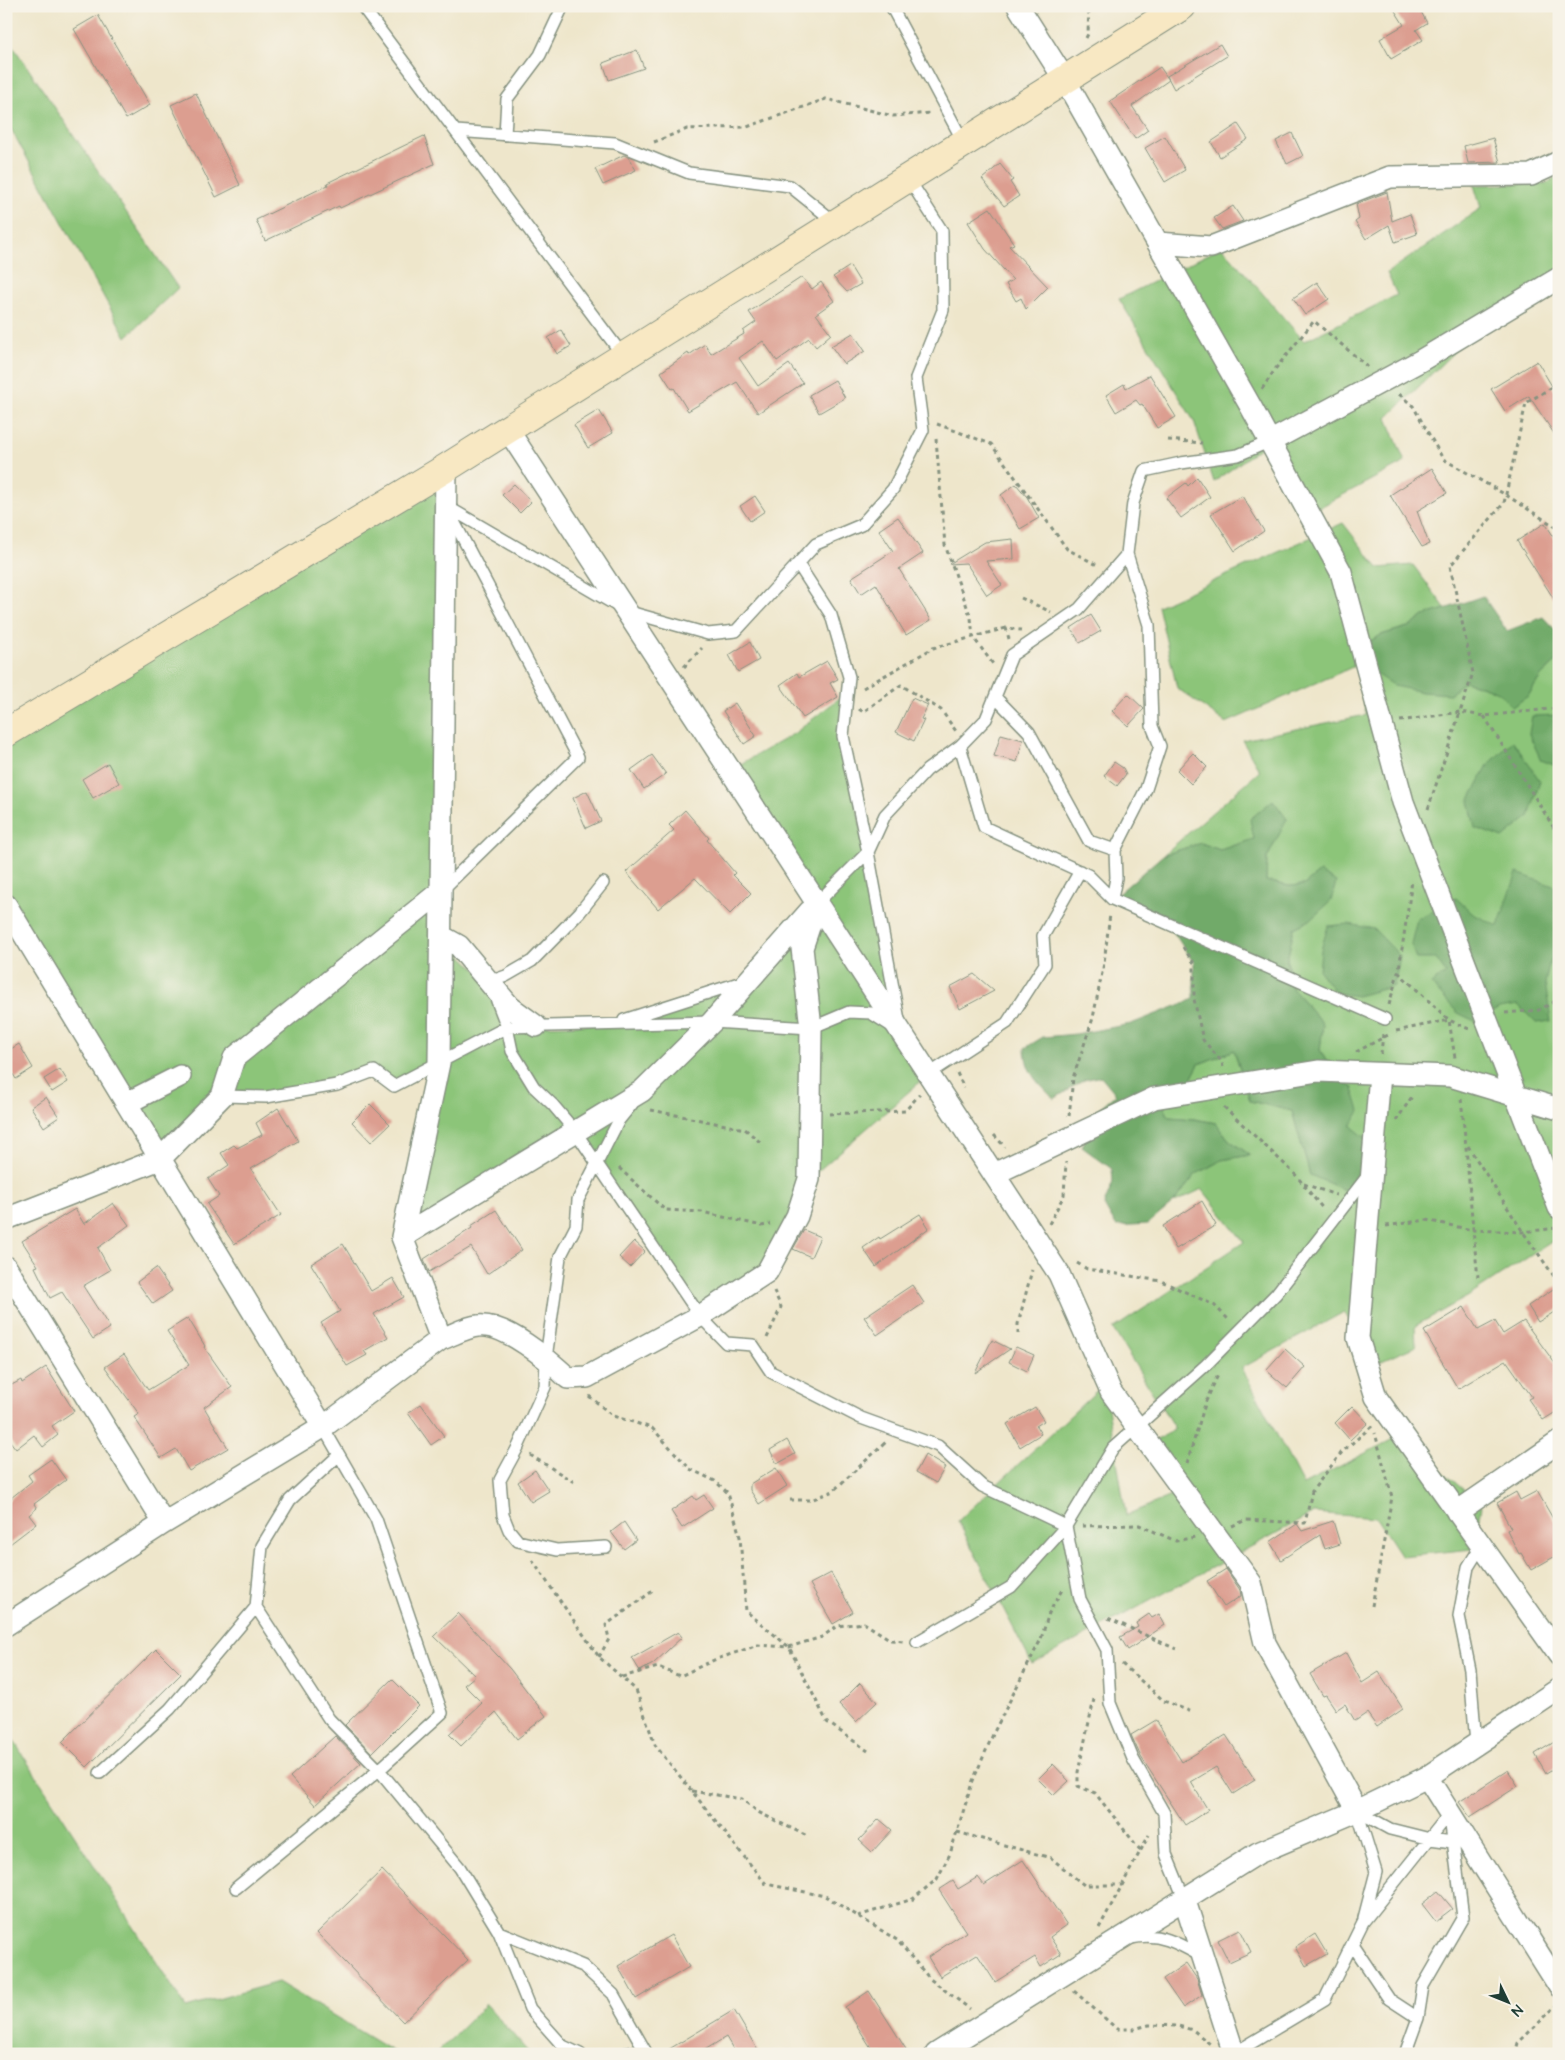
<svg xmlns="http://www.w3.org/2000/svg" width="1565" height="2060" font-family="'Architects Daughter',sans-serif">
<rect width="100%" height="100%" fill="#f7f3e8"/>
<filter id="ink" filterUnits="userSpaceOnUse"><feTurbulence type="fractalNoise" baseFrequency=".02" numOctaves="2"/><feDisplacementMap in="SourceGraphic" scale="10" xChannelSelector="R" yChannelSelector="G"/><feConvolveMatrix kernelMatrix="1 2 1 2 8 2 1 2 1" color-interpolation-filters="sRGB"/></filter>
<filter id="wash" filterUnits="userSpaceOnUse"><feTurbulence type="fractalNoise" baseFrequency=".0096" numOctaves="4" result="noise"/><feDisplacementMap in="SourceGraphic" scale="20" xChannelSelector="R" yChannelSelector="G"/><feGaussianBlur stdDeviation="1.12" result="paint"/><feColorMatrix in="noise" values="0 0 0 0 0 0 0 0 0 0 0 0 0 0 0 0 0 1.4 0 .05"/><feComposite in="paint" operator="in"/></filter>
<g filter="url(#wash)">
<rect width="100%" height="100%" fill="#eee6cb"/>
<path fill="#8cc579" stroke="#568156" d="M6,36L178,288L126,337L6,120Z
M1559,175V281L1487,319L1387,418L1405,462L1305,515L1272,439L1214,482L1194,421L1119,299L1222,247L1304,341L1397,295L1387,273L1481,208L1474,185L1547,183Z
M446,468L441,936L536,1026L611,1024L749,980L817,903L730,770L795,733L847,692L843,736L901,1032L929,1074L809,1179L767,1272L700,1316L575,1132L402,1237L439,1064L394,1086L374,1071L337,1085L222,1096L160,1159L6,905V733Z
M1343,523L1378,568L1413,565L1446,609L1424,616L1411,626L1381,635L1465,681L1499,692L1528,696L1541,676L1559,659V1237L1469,1296L1415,1326L1416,1346L1377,1363L1344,1312L1242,1368L1303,1485L1401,1435L1482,1506L1474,1549L1401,1556L1376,1518L1314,1513L1032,1664L958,1521L1104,1384L1126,1515L1174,1495L1147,1446L1175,1429L1113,1329L1244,1242L1202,1189L1173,1203L1196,1174L1222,1160L1250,1155L1229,1140L1216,1123L1194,1119L1169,1117L1155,1088L1190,1081L1199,1064L1234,1050L1250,1101L1292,1111L1310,1175L1351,1126L1336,1079L1320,1050L1323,1024L1292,988L1287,959L1294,928L1310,920L1320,872L1304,885L1289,886L1266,881L1267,858L1287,819L1254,839L1220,850L1201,843L1163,855L1260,771L1242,740L1366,715L1357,665L1226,723L1177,688L1158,606Z
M6,1729L186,2008L278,1982L397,2054H6Z
M486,2004L530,2054H436Z"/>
<path fill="#71aa69" stroke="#48744e" d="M1483,596L1507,631L1543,617L1559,634V659L1541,676L1528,696L1512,707L1499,692L1465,681L1450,694L1422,692L1394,686L1367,668L1361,646L1381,635L1411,626L1424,616Z
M1559,715V767L1541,760L1529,734L1532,716Z
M1513,741L1540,781L1529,817L1503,838L1475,828L1469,801L1488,765Z
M1273,800L1287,819L1267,858L1266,881L1289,886L1304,885L1320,872L1336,882L1331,901L1310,920L1294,928L1287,960L1292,988L1323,1024L1320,1050L1336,1079L1353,1088L1360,1111L1351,1126L1366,1138L1372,1165L1347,1191L1310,1175L1292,1111L1250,1101L1234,1050L1199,1064L1190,1081L1155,1089L1169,1117L1194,1119L1216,1123L1229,1140L1250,1155L1222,1160L1196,1174L1173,1203L1148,1224L1116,1226L1104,1205L1113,1182L1112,1169L1082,1147L1098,1109L1116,1094L1101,1076L1084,1080L1054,1099C1037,1082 1026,1073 1025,1048L1043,1037L1076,1034L1131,1024L1194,999V963L1168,924L1112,899L1163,855L1201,843L1220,850L1254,839L1250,819Z
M1517,873L1559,888V955L1550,960L1545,983L1551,1021L1536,1023L1518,1005L1499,1008L1477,1022L1458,1013L1431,984L1446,973L1436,959H1416L1411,944L1417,919L1456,898L1473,914L1498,926Z
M1349,924L1374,929L1400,956L1394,986L1357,996L1336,993L1319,971L1321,950L1328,926Z"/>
<g id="blocks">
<path fill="#dc9e90" d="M1392,6H1418L1427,23L1416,30L1423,40L1391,59L1380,39L1404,25Z
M98,15L150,105L126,119L74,29Z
M1220,44L1227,56L1174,89L1167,76Z
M637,50L644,68L609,80L603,63Z
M1160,67L1169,80L1132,106L1148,130L1135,139L1110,101Z
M196,93L240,185L216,197L171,105Z
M1238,124L1248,139L1220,157L1211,142Z
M1292,133L1303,156L1287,164L1276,141Z
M424,136L434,164L340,208L339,206L265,241L256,220L328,185L327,183Z
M1165,136L1185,170L1165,182L1145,148Z
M1493,138L1500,162L1468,163L1464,146Z
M624,155L628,157L636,170L603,185L595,169Z
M1000,164L1013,180L1010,182L1019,196L1004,206L982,179Z
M1387,192L1392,221L1410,214L1417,234L1395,242L1389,225L1366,239L1355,222L1359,219L1356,204Z
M1233,206L1243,221L1222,229L1214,218Z
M990,208L1014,244L1009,246L1048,287L1026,309L1021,298L1016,301L1006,284L1013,280L985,249L968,222Z
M850,266L861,284L847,292L833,277Z
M802,277L812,289L821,282L834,301L816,314L831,334L816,347L809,338L777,361L763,341L739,358L758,386L789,364L803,383L758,413L737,382L688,411L674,388L672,389L661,372L688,353L689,355L705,344L711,354L744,334L743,331L756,322L749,312Z
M1317,282L1329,299L1305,315L1293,298Z
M561,330L571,346L557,354L548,338Z
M853,333L865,351L844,364L831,346Z
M1537,361L1559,398V441L1529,396L1505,411L1491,389Z
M1150,375L1176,417L1157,428L1142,404L1140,405L1136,400L1116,412L1106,395L1124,384L1126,388Z
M835,380L845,398L819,413L809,395Z
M599,410L613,433L588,448L574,425Z
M1432,468L1447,493L1417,511L1429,544L1422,547L1390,495Z
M1197,477L1210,497L1181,518L1166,498L1186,483L1188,486Z
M514,484L531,502L520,513L502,495Z
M1016,484L1027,497L1039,518L1020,529L1001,495Z
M755,496L765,511L750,521L740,506Z
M1242,496L1264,531L1235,551L1211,514Z
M898,517L923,553L899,569L931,620L906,635L876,584L861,594L851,578L893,551L879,530Z
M1545,523L1559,545V607L1517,541Z
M1013,539L1014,559L986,561L1002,585L987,595L966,563L949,564L985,542Z
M1091,615L1101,631L1080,643L1071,628Z
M750,642L759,660L738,672L729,655Z
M827,661L838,679L830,683L838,697L803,718L780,685L797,673L799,677Z
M1128,694L1144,709L1128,726L1112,711Z
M912,698L928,705L921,719L924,720L914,741L896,732Z
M735,703L756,736L744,744L723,711Z
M1001,734L1023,740L1017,762L994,756Z
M1193,753L1207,767L1191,784L1177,770Z
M652,755L666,774L644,789L631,770Z
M1114,762L1123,768L1126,774L1117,786L1104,776Z
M108,763L119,783L93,798L82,779Z
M587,791L601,821L586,828L573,798Z
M685,810L709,838L707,840L735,873L733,875L751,893L730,914L695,878L658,909L626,872L674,830L669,825Z
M974,974L994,991L960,1009L950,987Z
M19,1044L33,1068L16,1079L6,1063V1052Z
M60,1069L68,1082L52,1092L44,1079Z
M46,1097L59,1117L44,1127L31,1107Z
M370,1104L390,1124L371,1142L352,1122Z
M278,1108L298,1141L251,1169L281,1215L234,1244L207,1204L219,1196L208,1179L229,1165L221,1153L234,1145L237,1148L262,1135L256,1123Z
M1202,1201L1216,1225L1176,1249L1163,1226Z
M113,1203L129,1225L98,1248L110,1270L83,1286L110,1328L93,1339L62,1292L50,1298L35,1267L38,1266L22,1241L75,1209L84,1224Z
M496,1210L522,1250L487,1274L471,1247L429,1272L424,1259L472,1228L471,1226Z
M920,1214L929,1228L876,1267L863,1248L879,1237L880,1239Z
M804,1230L820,1237L811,1257L793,1249Z
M634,1241L645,1251L630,1267L619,1257Z
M343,1244L371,1291L393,1278L404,1297L374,1314L388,1337L364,1351L367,1355L347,1366L321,1323L340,1311L311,1264Z
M156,1268L172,1291L153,1304L137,1282Z
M912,1285L924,1303L877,1335L864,1317Z
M1559,1285V1309L1538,1322L1528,1306Z
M1464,1307L1478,1330L1495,1321L1503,1334L1524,1321L1559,1369V1410L1543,1420L1528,1399L1532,1397L1506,1360L1458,1389L1424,1331Z
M188,1318L205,1346L204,1347L232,1387L204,1407L228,1448L189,1471L176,1449L161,1458L134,1417L139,1414L105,1367L124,1354L148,1390L189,1365L167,1331Z
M992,1340L1010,1349L975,1373Z
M1016,1347L1034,1355L1027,1371L1009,1362Z
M1285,1349L1305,1367L1287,1388L1266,1370Z
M46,1367L74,1411L52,1426L58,1435L43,1447L34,1435L16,1449L6,1436V1388L21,1380L22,1383Z
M421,1404L444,1436L431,1445L408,1413Z
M1352,1406L1368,1423L1350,1440L1335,1423Z
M1035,1407L1044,1421L1036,1426L1041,1434L1020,1447L1007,1424Z
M787,1440L795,1454L777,1464L770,1450Z
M925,1455L945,1467L936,1483L916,1472Z
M51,1459L66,1480L34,1504L37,1508L29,1515L36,1524L6,1547V1502L32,1481L28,1475Z
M776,1468L787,1486L759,1504L750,1490V1484Z
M535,1470L549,1491L531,1502L518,1482Z
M1537,1491L1559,1529V1554L1531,1570L1521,1553L1519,1554L1507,1530L1511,1528L1497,1503L1516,1492L1520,1500Z
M704,1495L713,1508L682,1528L671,1511L693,1496L696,1500Z
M1333,1521L1340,1544L1325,1549L1320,1535L1281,1560L1270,1542L1297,1524L1302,1531Z
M624,1522L636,1540L624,1549L611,1532Z
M1226,1569L1240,1590L1241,1596L1224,1607L1207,1581Z
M831,1573L853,1612L833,1624L810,1584Z
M458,1613L510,1669L546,1716L517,1739L496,1712L461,1746L449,1734L482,1703L464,1685L475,1676L434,1636Z
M1149,1614L1152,1618L1159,1614L1165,1625L1128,1650L1120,1637L1138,1627L1136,1623Z
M678,1632L682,1637L653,1664L640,1671L632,1658Z
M156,1649L181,1674L87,1767L62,1742Z
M1346,1653L1362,1683L1379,1672L1403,1709L1377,1727L1367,1713L1355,1721L1345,1704L1336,1710L1326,1695L1323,1696L1310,1674Z
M392,1679L419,1706L372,1753L345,1725Z
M860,1683L877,1702L856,1722L839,1704Z
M1156,1720L1182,1762L1226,1735L1255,1780L1233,1794L1216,1767L1191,1782L1208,1810L1185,1825L1141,1757L1131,1735Z
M335,1736L361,1763L315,1805L290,1777Z
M1559,1739V1765L1546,1773L1535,1754Z
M1053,1764L1069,1781L1054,1795L1038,1779Z
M1508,1770L1518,1786L1470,1817L1459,1802Z
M879,1819L892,1830L872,1852L859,1840Z
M1023,1860L1067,1925L1050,1937L1061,1954L1041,1967L1035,1957L995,1982L977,1954L940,1977L928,1957L966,1932L939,1890L953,1881L958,1889L978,1877L984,1885Z
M382,1870L468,1960L403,2022L317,1933Z
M1438,1891L1453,1909L1436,1922L1422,1904Z
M1240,1929L1251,1952L1229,1962L1218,1940Z
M1315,1934L1327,1954L1306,1966L1295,1947Z
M671,1935L689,1967L636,1999L618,1966Z
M1186,1963L1197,1979L1202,1995L1183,2008L1163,1979Z
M869,1991L909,2054H875L845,2007Z
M734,2010L760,2054H736L726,2037L698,2054H661Z"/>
</g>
</g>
<g filter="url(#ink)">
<use href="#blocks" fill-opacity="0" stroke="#869280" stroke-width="1"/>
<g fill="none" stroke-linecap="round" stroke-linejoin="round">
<g stroke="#869280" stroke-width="14">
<path id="lane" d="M362,6L624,357
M891,6L964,143
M456,131L615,143L689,173L790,186L836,223
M505,135L507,99L540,55L563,6
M446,506L626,611L708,634L736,631L816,544L861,525L893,489L923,430L916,378L943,310L942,231L908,178
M798,564L831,615L849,677L843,736L868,852L899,1020
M995,697L1029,732L1089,841L1115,850
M960,746L984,827L1088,875L1112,899L1385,1019
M441,891L578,757L449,512
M1112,899L1116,878L1115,850L1146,789L1160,746L1152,726L1149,625L1127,554
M817,903L868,852L885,815L927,770L960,746L986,719L1012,655L1079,609L1127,554L1133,503L1144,471L1181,463L1238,455L1271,441
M491,986L489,982L506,976L532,961L580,912L603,883
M497,1001L507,1027L512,1051L534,1087L553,1105L575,1131L700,1316L726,1343L753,1345L771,1372L861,1418L938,1446L982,1486L1066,1526L1011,1587L917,1642
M624,1020L742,982
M929,1074L1007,1023L1045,964L1043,936L1080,871
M222,1096L266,1097L337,1085L374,1071L394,1086L507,1027L712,1022L811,1028L849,1012L871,1013L893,1027
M339,1455L290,1500L262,1546L256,1607L329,1719L379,1770L460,1868L499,1932L530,2009L563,2046L580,2054
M606,1547L557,1550L518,1541L509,1530L503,1515L500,1480L518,1447L545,1387L546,1358L560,1257L576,1226L578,1200L619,1120L632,1104
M1476,1744L1470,1670L1459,1616L1468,1567L1481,1546
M100,1773L170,1709L256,1607
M1357,1811L1390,1829L1430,1839L1460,1843
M1357,1811L1376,1872L1364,1918
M236,1888L379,1770L442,1713L376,1519L323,1427
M1184,1898L1166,1854L1164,1813L1133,1759L1110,1703L1107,1650L1080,1599L1066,1526L1113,1448L1206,1365L1276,1294L1369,1174
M499,1932L583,1966L613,1994L647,2054
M1132,1938C1159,1932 1178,1943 1201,1956
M1352,1944L1389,1999L1418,2018
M624,2054L645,2050
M1233,2054L1325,1999L1363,1922L1450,1813
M1405,2054L1418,2018L1423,1986L1463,1917L1451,1825"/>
</g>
<g stroke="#869280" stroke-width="24">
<path id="street" d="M1018,6L1065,80L1251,407L1341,572L1403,802L1559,1208
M1158,243L1211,247L1390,177L1531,175L1559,162
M508,430L1059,1274L1111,1392L1251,1583L1265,1643L1357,1811
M1271,441L1420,361L1559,278
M6,905L323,1427
M441,936L459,946L510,1007L536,1026
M1380,1074L1358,1338L1376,1397L1559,1655
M127,1103L180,1076
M994,1174L1154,1098L1318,1071L1450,1076L1559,1109
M6,1219L160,1159L222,1096L234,1058L441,891
M402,1237L642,1091L712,1022L810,911
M6,1267L164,1523
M441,1339C453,1335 466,1327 478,1326C504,1322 550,1361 568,1378L587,1377L700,1316L767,1272L797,1216L809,1179L811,1028L802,948L817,903
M1457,1512L1559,1442
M6,1625L164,1523L323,1427L441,1339L402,1237L439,1063L446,468
M1427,1777L1559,1986
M1184,1898L1234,2054
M936,2054L1258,1853L1357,1811L1427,1777L1559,1689"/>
</g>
<g stroke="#869280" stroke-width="30">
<path id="secondary" d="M6,733L446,468L1182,6"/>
</g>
<path stroke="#869280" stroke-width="3" stroke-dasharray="4 4" stroke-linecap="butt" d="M1086,38L1088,34L1089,6
M654,142L687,129L747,127L826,99L893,116L931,113
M1262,389L1276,368L1314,321L1368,367
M1399,394L1413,406L1443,459L1506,495L1559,529
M937,424L991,444L1067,549L1097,565
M936,439L945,545L971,618L973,637L993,664
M1168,440L1202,443
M1021,598L1051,612
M1009,639L1006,628L1021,630
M684,667L702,648
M863,688L933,648L1006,628
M859,709L863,712L901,685L941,710L956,731
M1484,716L1559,836
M1400,721L1460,712L1484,716L1559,708
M1428,809L1473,673L1450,566L1504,503L1526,403L1559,383
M1183,947L1194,963V999L1203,1040L1222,1062L1223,1067
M1398,972L1449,1020L1455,1058
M1389,1005L1399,969L1412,881
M1505,1013L1539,1010L1559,999
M1396,1031L1449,1020L1469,1029
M1356,1052L1390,1034
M1381,1054L1383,1033
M957,1073L964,1088
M1461,1099C1468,1158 1471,1218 1478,1277
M1224,1107L1294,1173L1324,1210
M651,1110L745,1129L761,1143
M829,1114L905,1111L920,1094
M1069,1116L1073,1078L1093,1018L1104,963L1110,914
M1396,1121L1413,1095
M994,1135L1005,1147
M1468,1146L1523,1232L1556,1279
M619,1168L665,1210L702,1212L762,1226L770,1224
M1304,1184L1336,1195
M1049,1224L1064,1195L1066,1162
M1386,1226L1426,1220L1472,1230L1523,1232L1556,1228
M1077,1263L1087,1269L1161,1281L1214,1305L1229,1320
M1018,1334V1324L1032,1270
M767,1338L781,1307L774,1291
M589,1396L613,1416L652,1428L690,1469L715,1481L728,1493L740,1537L746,1611L789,1647L827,1722L868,1751
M530,1455L574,1482
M1187,1463L1206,1401L1218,1375
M790,1500H811L833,1491L886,1442
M1082,1526L1139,1525L1176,1541L1195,1537
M1232,1526L1246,1520L1305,1523L1312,1491L1342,1452L1372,1426
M532,1560L599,1657L636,1690L655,1745L766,1884L825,1896L897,1940L930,1979L970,2009
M1372,1606L1392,1497L1375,1433
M1108,1618L1176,1649
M599,1657L609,1639L606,1625L654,1590
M1122,1664L1164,1701L1192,1712
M622,1677L658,1667L680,1676L714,1660L758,1645L789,1647L822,1637L837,1626L864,1623L891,1640L904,1641
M1094,1699L1078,1772V1786L1095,1793L1141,1851
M692,1791L742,1799L758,1812L807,1836
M957,1832L1051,1858L1084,1885H1122
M858,1916L913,1899L937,1879L950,1854L972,1783L994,1732L1041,1639L1049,1613L1063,1588
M1099,1928L1149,1835
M1074,1991L1117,2029H1134L1149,2025L1178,2026L1193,2030L1210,2044
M1515,2054L1518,2043L1556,2006"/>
<use href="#lane" stroke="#fff" stroke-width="11"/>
<use href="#street" stroke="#fff" stroke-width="21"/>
<use href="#secondary" stroke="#f8e8c3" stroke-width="28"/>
</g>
</g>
<rect width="1565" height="2060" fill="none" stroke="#f7f3e8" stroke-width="25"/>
<g transform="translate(1508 2002) rotate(133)" stroke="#f7f3e8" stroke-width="4" paint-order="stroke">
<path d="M0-4L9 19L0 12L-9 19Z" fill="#1f3d34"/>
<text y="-8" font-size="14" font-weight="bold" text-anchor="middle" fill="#1f3d34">N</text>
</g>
</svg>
